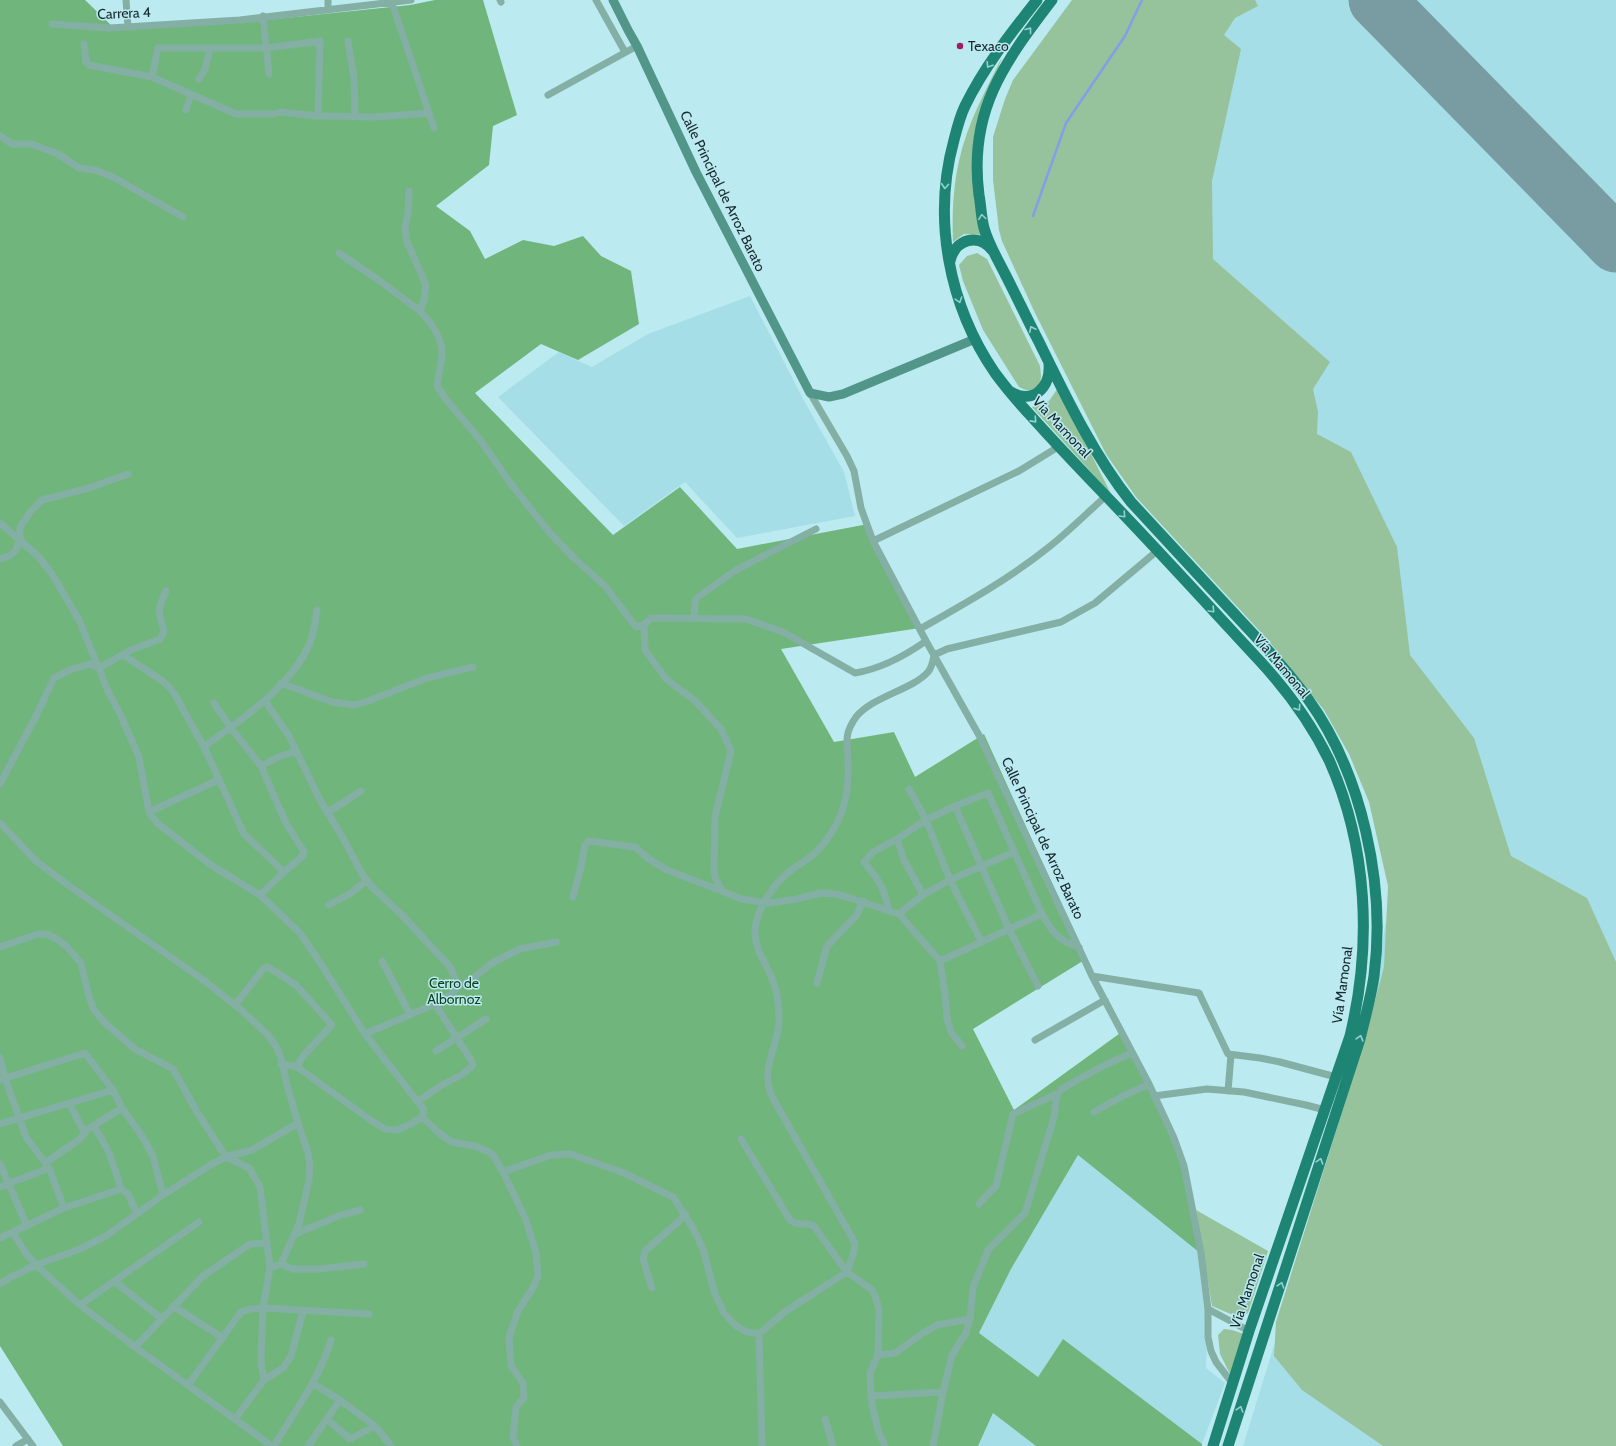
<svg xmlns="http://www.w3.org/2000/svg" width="1616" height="1446" font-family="Cabin,sans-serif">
<rect width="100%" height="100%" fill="#bbeaf1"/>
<path fill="#a5dee7" d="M1083,0H1616V1446H1243L1367,1045L1392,880L1355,750Z
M750,296L802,397L844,472L855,516L737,538L685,482L624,526L498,397L559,352L592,367L648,334Z
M1078,1155L1200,1253L1208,1309L1206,1368L1225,1383L1202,1444L1063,1339L1038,1377L979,1333L1011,1269Z
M993,1413L1036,1446H978Z"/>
<path fill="#96c39c" d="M1072,0H1255L1258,6L1235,18L1224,35L1241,49L1212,181L1213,259L1330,362L1313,389L1318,412L1317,434L1351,452L1397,547L1410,655L1474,738L1511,856L1587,898L1616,962V1446H1383L1302,1390L1274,1356L1276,1322L1364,1042L1384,967L1388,886L1369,802L1349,754L1324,710L1267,639L1136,497L1106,454L1035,313L1002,241L999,230L993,180V137L1005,99L1013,80Z
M1002,57L979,125L985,235L964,234L953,242C952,215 953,187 959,161C967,124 986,90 1002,57Z
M977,253L987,259L1040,366L1041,376L1040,384C1032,391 1028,392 1019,387L983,330L963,281L959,265L967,256Z
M1058,388L1111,494L1032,407L1049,401Z
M1196,1210L1268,1251L1248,1313L1240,1318L1212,1306Z
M1224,1329L1232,1330L1244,1334L1231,1376L1220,1354L1218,1335Z"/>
<path fill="#70b67c" d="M0,0H85L115,29L246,22L410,5L435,0H483L517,115L493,126L489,165L436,206L470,231L485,259L523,240L554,246L583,236L601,256L631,271L639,324L578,360L541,344L475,393L613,535L680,487L737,549L868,524L920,628L781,649L834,742L894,732L915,777L984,734L1086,959L973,1029L1014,1110L1123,1031L1176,1137L1200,1253L1078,1155L1011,1269L979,1333L1038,1377L1063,1339L1202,1444V1446H1036L993,1413L978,1446H63L0,1346Z"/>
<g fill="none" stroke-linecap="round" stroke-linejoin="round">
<path stroke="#839fe7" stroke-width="2.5" d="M1033,216L1066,123L1125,36L1142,0"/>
<path stroke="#789ca1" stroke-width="57" d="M1377,0L1616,244"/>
<path stroke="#83afa4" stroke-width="7" d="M126,0L128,27
M328,0V10
M500,0L501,2
M596,0L625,52
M392,3L434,128
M263,16L269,74
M52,24L110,28L240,20L411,0
M348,41L354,79L355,117
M84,44L86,62L89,65L152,77L236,114H274L280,112L318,116L376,117L429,113
M152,77L158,48H267L320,41L318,116
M199,79L205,69L210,49
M548,95L637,46
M186,110L191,95
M0,136L12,144H31L58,154L79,168L95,170L113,177L183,217
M409,191L408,213L405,229L407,242L426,285L424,300L420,311C431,323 443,338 442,355C441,366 438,376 437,386L445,398L481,441L511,484L549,532L575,559L605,586L636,627L644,625L651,618L746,619L783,632L855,673C880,669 906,655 926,641
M339,253L380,281L420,311
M810,393L847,456L854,471L861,508L873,541L926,641L980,737L1092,976L1149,1084L1174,1138L1184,1166L1201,1253L1208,1309V1337L1211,1351L1216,1362L1233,1384
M0,523L38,556L52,574L79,620L108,691L121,716L139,757L149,812L157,823L211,865L260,895L300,933L319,961L365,1034L424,1110L422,1117L409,1125L397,1130L385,1129L372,1121L297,1067L281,1064
M873,541L1019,471L1058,447
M0,559L11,555L16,550L20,540V527L31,511L42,500L89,488L128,474
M694,618L695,601L698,597L736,570L816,529
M644,625L645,650L666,679L695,701L721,729L731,751L715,817L714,871L715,877L722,891L741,899L770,903L797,899L821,893L837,894L899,914L940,961L945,994L947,1019L951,1032L962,1046
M920,629C964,604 1009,579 1049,547C1069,531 1087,513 1106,496
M123,655L163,681L174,693L204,747L244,834L284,872L260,895
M281,683L332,702L355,705L368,701L427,678L473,667
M265,701L289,736L320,800L343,838L362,874L372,887L401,914L450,967L455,978L457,987
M214,703L230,727L261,766L286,823L304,852L303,856L284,872
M204,747C242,718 290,689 310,643C314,633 315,621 317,610
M261,766L278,757L296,751
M0,784L36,716L54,678L70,670L90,664L99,668L131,650L160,639L164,632C159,610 156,612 166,591
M909,789L926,820L950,880L981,941
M955,806L1009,929L1038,986
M149,812L218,780
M327,813L361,791
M0,823L36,861L72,888L202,979L240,1009L269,1036L277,1048L281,1058L287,1085L298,1123L308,1153L310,1165L309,1180L299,1224L281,1264
M923,895L904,860L897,839L926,820L955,806L988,793L1042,914C1053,933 1057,940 1079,947
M573,897L581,867L585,845L589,841L635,847L649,859L667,870L722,891
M329,905L351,893L367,880
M889,911C884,888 879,880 864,862L873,852L897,839
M899,914L923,895L950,880L1014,852
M0,947L38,934H47L57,939L66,946L81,963L89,997L94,1010L105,1023L135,1049L173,1069L197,1112L226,1157L249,1168L260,1187L270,1268L263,1308L261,1362L264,1380L235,1419
M382,961L410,1014
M940,961L1042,914
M1092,976L1199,993L1228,1054L1260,1058L1280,1062L1336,1077
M817,983L827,946L856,916L863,901
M235,1005L264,968L267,967L271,969L296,985L332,1025L303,1056L297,1067
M365,1034L435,1004L453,993L457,987L471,980L492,963L520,949L556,942
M1035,1040L1105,1000
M436,1051L486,1019
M0,1058L5,1078L26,1137L49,1168L64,1208
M0,1080L85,1053L113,1090L122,1108L142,1136L153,1156L163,1195
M1228,1091L1231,1055
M1154,1096L1207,1089L1244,1092L1306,1105L1325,1110
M418,1101L442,1085L463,1074L473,1065L471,1060L435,1004
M69,1103L83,1130L88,1129L122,1108
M1094,1112L1121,1097L1149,1084
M422,1117L439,1133L452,1142L475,1146L489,1152L493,1155L503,1172L526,1220L536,1253L538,1276L533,1288L518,1311L509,1337L511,1366L523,1383L524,1398L516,1407L513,1437L517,1446
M0,1124L113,1090
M741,1139L790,1220L795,1223L813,1225L847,1272L872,1290L876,1298L879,1310L878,1355L870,1373L871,1396L872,1406L879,1433L885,1446
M45,1163L80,1139L88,1129
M0,1164L27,1226
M503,1172L551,1155L571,1154L624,1173L673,1197L693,1228L703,1249L715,1294L724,1313L736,1326L747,1332L759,1334L786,1311L847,1272L854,1252L855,1243L775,1102C773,1098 770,1093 769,1088C763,1065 779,1043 779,1020C779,1006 777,989 771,976C765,962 755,949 755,933C754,912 774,884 789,872C797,865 808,860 816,852C826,842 836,827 841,814C847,799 849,777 848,760C847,741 844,734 856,717C873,696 912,690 928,672C932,667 933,662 934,655L947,649L1061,622L1095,603L1157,551
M0,1187L49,1168
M121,1189L128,1194L137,1214
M979,1204L996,1186L1013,1114L1057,1094
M13,1233L25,1252L36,1265L80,1305L135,1347L272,1446
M295,1234L341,1215L360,1210
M0,1238L64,1208L121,1189C114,1166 108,1145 93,1126
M270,1268L281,1264L293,1269H319L364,1264
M114,1281L161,1318
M0,1284L11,1277L36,1265L80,1249L106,1236L163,1195L212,1164L226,1157L252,1150L298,1123
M652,1288L643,1259L645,1251L686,1215
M80,1305L199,1222
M173,1306L223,1338
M1208,1309L1249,1331
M759,1334L762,1446
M135,1347L203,1276L250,1244L267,1243
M878,1355L895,1353L923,1333L937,1325L970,1319
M264,1380L283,1368L291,1356L303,1311
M312,1383L340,1400L375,1426L391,1446
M188,1385L241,1312L250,1309L263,1308L369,1314
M871,1396L943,1392
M0,1402L33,1446
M327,1419L350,1439L375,1426
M825,1419L833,1446
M16,1446L28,1439
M274,1446C292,1416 322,1374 331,1340
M308,1446L340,1400
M933,1446L943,1392L952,1355L966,1333L970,1319L973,1288L988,1250L1025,1213L1054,1117L1057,1094L1062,1089L1079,1079L1105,1065L1132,1053"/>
<path stroke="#519688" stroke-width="9" d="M613,0L628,30L637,46L696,172L810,393L829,397L843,394L975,339"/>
<path stroke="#1e8473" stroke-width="11" d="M1037,0C1011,33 984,67 965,106C960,116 957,128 954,140C932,219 949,306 995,373C1006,388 1018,402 1031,416C1055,443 1080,469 1105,495C1157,549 1207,604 1258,659C1286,689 1311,723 1329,760C1368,847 1372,945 1350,1036L1249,1331L1213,1446
M1052,0C1004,63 968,111 979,195C981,205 981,217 984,228C988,243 997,258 1004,272C1016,295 1027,319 1039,342C1066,397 1093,454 1131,502C1163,537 1196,572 1228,607C1256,637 1284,666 1308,699C1362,774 1386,884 1374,976C1371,997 1365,1018 1360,1039L1228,1446
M950,261C955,239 979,232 993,251
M1011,392C1033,405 1051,387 1049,364"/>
</g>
<defs><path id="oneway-chevron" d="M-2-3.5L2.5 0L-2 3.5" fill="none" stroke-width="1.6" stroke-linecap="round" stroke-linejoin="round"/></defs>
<g stroke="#94d0d2">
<use href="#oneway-chevron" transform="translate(1029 30) rotate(-52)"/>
<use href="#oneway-chevron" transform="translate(989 65) rotate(122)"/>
<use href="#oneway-chevron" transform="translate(945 186) rotate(94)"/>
<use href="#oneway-chevron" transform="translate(982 217) rotate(-98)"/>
<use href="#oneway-chevron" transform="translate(959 300) rotate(72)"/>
<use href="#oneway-chevron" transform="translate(1032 329) rotate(-116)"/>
<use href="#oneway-chevron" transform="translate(1034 420) rotate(48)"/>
<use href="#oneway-chevron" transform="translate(1123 515) rotate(47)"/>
<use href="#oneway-chevron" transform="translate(1212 610) rotate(47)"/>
<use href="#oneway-chevron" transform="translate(1298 708) rotate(55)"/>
<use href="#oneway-chevron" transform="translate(1360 1038) rotate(-74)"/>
<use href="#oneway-chevron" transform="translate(1320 1161) rotate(-72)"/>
<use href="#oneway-chevron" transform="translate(1281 1285) rotate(-72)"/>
<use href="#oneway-chevron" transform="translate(1240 1409) rotate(-72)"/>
</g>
<circle fill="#a51b61" stroke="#bbeaf1" stroke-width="1.5" cx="960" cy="46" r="4"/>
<g text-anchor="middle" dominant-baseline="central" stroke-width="3" stroke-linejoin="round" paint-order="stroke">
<g font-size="14" fill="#17292c" stroke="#bbeaf1">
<text transform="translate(124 13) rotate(-2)">Carrera 4</text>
<text transform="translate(723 191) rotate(64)">Calle Principal de Arroz Barato</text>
<text transform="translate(1062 427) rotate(47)">Vía Mamonal</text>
<text transform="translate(1282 666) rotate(50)">Vía Mamonal</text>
<text transform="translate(1043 838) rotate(65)">Calle Principal de Arroz Barato</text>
<text transform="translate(1342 985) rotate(-82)">Vía Mamonal</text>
<text transform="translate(1247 1291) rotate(-71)">Vía Mamonal</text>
</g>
<g font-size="14" fill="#17292c" stroke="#bbeaf1" text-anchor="start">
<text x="968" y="46">Texaco</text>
</g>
<g font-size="14" fill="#093f19" stroke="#bbeaf1">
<text x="454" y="983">Cerro de<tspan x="454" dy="16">Albornoz</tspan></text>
</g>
</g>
</svg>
